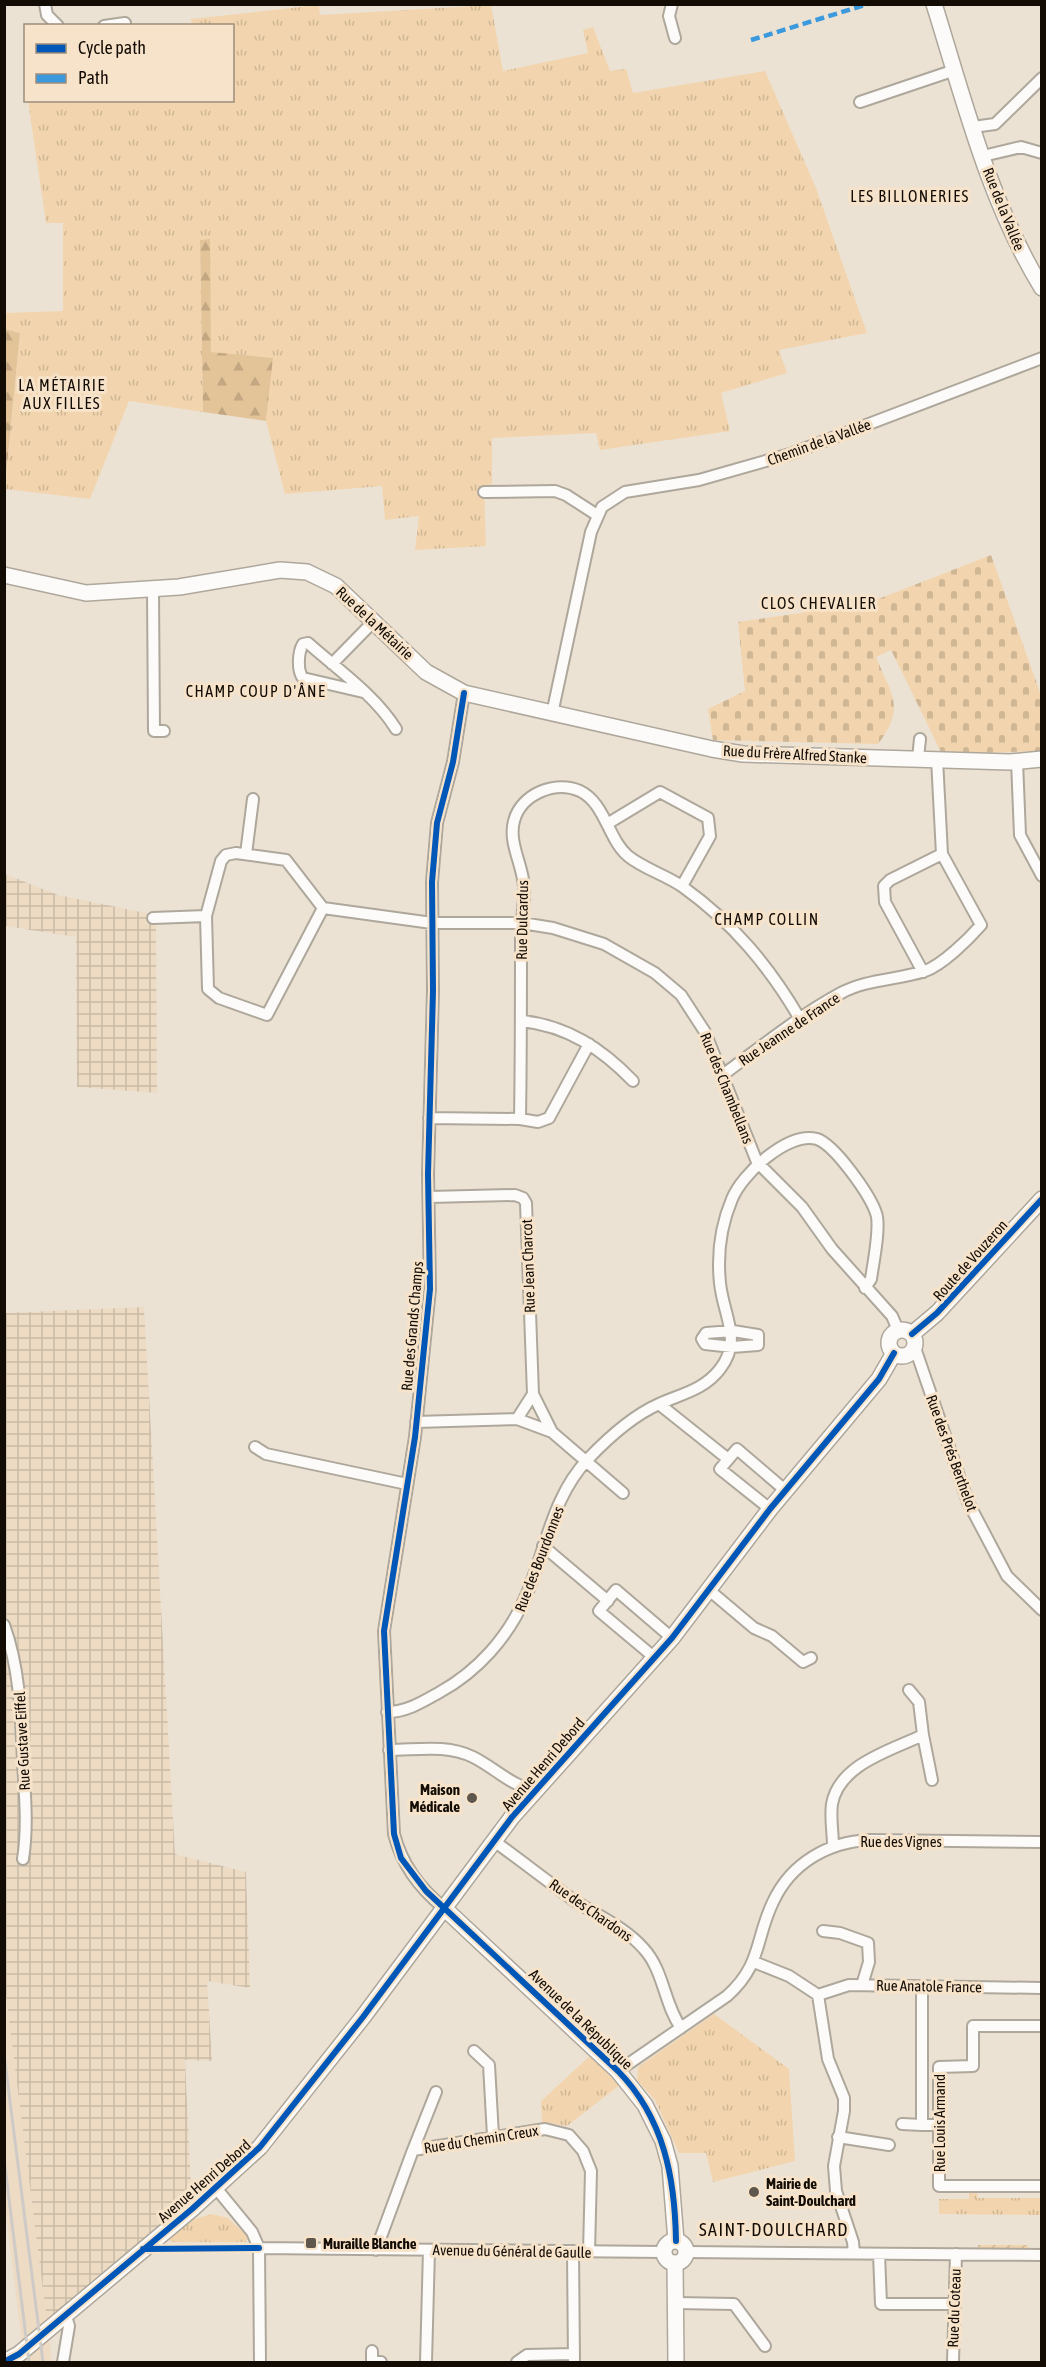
<svg xmlns="http://www.w3.org/2000/svg" width="1046" height="2367" font-family="'Asap Condensed',sans-serif">
<defs>
<pattern id="industrial-grid" width="8" height="8" patternUnits="userSpaceOnUse" patternTransform="scale(1.5)"><rect width="8" height="8" fill="#eddbc4"/><path d="M0 4h8M4 0v8" fill="none" stroke="#cabba7"/></pattern>
<pattern id="grass-tufts" width="24" height="20" patternUnits="userSpaceOnUse" patternTransform="scale(1.5)"><rect width="24" height="20" fill="#f2d5ae"/><path d="M3 7l-1-3M5 7V3M7 7l1-3M15 17l-1-3M17 17v-4M19 17l1-3" fill="none" stroke="#cfb694"/></pattern>
<pattern id="forest-firs" width="22" height="20" patternUnits="userSpaceOnUse" patternTransform="scale(1.5)"><rect width="22" height="20" fill="#e3c499"/><path d="M5 1l3.5 6h-7zM16 11l3.5 6h-7z" fill="#c2a782"/></pattern>
<pattern id="cemetery-stones" width="16" height="16" patternUnits="userSpaceOnUse" patternTransform="scale(1.5)"><rect width="16" height="16" fill="#f2d5ae"/><path d="M2 7V4a2 2 0 0 1 4 0v3zM10 15v-3a2 2 0 0 1 4 0v3z" fill="#cfb694"/></pattern>
<pattern id="garden-furrows" width="10" height="10" patternUnits="userSpaceOnUse" patternTransform="scale(1.5)"><rect width="10" height="10" fill="#f2d5ae"/><path d="M-1 1l2-2M0 10L10 0M9 11l2-2" fill="none" stroke="#cfb694"/></pattern>
</defs>
<rect width="100%" height="100%" fill="#ece2d4"/>
<path fill="#eddbc4" d="M4,1979L15,2056L52,2362H24L5,2204Z"/>
<path fill="url(#industrial-grid)" d="M5,874L58,895L156,915L157,1093L77,1087L76,937L5,926Z
M144,1307L175,1854L246,1872L250,1988L207,1981L212,2061L185,2060L192,2209L48,2329L4,1979V1313Z"/>
<path fill="url(#grass-tufts)" d="M319,5L320,15L491,5L503,71L588,53L583,30L593,27L610,71L626,69L633,93L765,71L816,188L867,333L779,350L787,373L721,393L730,431L600,450L596,433L492,438V484L484,486L486,546L415,550L419,516L385,520L382,486L285,494L266,421L271,359L211,353L200,240L203,412L129,401L90,499L5,489L20,333L5,329L4,313L63,311V223H46L28,101L232,100V26L192,25L191,19Z
M714,2014L789,2069L795,2161L713,2182L706,2153H679L655,2100L637,2080L638,2067Z
M591,2055L621,2084L567,2126L542,2122L541,2101Z
M969,2192H977L978,2198H1039L1041,2194V2215L939,2214V2199H969Z
M212,2214L228,2218L248,2237L246,2242H171L170,2239L191,2220Z"/>
<path fill="url(#forest-firs)" d="M210,239L211,352L273,358L266,421L203,412L200,240Z
M5,329L20,333L5,486L4,329Z"/>
<path fill="url(#cemetery-stones)" d="M991,555L1041,695V751L942,754L891,650L876,657C892,696 906,707 878,744L713,740L708,709L745,691L738,622L868,603Z"/>
<path fill="url(#garden-furrows)" d="M978,2245H1028V2250L978,2249Z"/>
<g fill="none" stroke-linecap="round" stroke-linejoin="round">
<g stroke="#aea79b" stroke-width="14">
<path id="street" d="M45,4L47,15L58,26
M672,4L669,16L675,38
M104,26L125,23
M860,102L955,70
M973,127L995,124L1042,78
M983,156L1021,147L1042,153
M484,492L555,491L566,495L597,515
M153,590L154,731H164
M332,664L373,622
M363,692L303,678C297,671 298,652 303,644L308,643C337,669 375,695 396,729
M552,714L591,532L602,507L625,492L699,480L790,454L1042,358
M918,758L920,739
M1017,761L1020,835L1042,876
M607,824L660,792L708,818L710,836L682,886
M236,853L286,860L323,908L267,1015L219,998L208,989L206,916L221,861L226,855Z
M246,854L253,799
M323,908L432,923H522L553,928L604,944L655,973L681,995L705,1032L757,1162L802,1207L832,1249L892,1316L898,1330
M153,918L206,916
M923,972L885,902L884,886L890,880L942,854
M522,1021C568,1026 602,1049 633,1081
M724,1074C762,1046 799,1016 841,993C867,979 897,980 925,971C942,965 968,940 981,925L942,854L937,759
M429,1118L520,1119C521,1058 521,998 521,937C521,920 525,904 524,887C523,865 508,843 514,821C521,794 555,780 580,791C605,803 608,839 628,856C644,869 666,875 683,887C733,923 769,966 800,1019
M520,1119L538,1122L549,1118L589,1044
M733,1331L758,1335V1345L732,1347L705,1344L702,1339L706,1333Z
M915,1348L968,1502L1007,1576L1042,1610
M533,1394L552,1432
M659,1404L728,1459
M517,1419L552,1432L623,1493
M416,1422L517,1419L533,1394L526,1203L523,1198L515,1195L429,1197
M255,1447L266,1454L407,1484
M770,1509L720,1469L737,1449L786,1491
M543,1546L608,1601
M709,1590L754,1628L772,1636L803,1662L811,1658
M4,1625C20,1669 21,1715 23,1762C25,1795 28,1827 23,1859
M655,1658L599,1611L616,1590L672,1638
M387,1712C407,1712 424,1701 440,1692C478,1671 508,1637 525,1598C546,1551 551,1498 588,1459C608,1438 632,1416 659,1404C681,1394 704,1390 720,1369C743,1340 723,1315 720,1283C717,1254 721,1225 732,1199C742,1174 788,1131 817,1139C835,1145 870,1195 876,1213C881,1226 873,1264 871,1279L865,1288
M923,1735L932,1780
M389,1750C417,1750 446,1744 473,1757C495,1768 510,1785 535,1791
M494,1841C520,1860 546,1880 572,1899C596,1915 625,1927 644,1949C664,1971 664,2004 681,2028
M833,1846C833,1833 830,1817 832,1804C839,1764 892,1750 923,1735L919,1702L909,1690
M444,1908C419,1888 402,1865 394,1834L384,1631L415,1437L430,1289L428,1174L433,991L432,882L437,823L453,762L464,693
M823,1931L840,1933L868,1943L869,1962L862,1985
M754,1962L789,1976L818,1995L828,2059L844,2098V2111L834,2166L836,2191L853,2242L854,2253
M922,1986V2125H939
M818,1995L849,1985L1042,1988
M1042,2026H973V2066L939,2067V2186H1042
M474,2051L489,2065L493,2136
M618,2071L727,1996C762,1965 755,1939 773,1902C791,1863 828,1842 869,1840L1042,1842
M902,2124L922,2125
M838,2137L889,2145
M413,2150L436,2092
M216,2188L252,2232L259,2248L260,2362
M259,2248L664,2252
M376,2250L413,2150L545,2129L569,2135L583,2151L591,2171L589,2252
M573,2252L574,2362
M686,2252L1042,2255
M879,2254L881,2304H954
M675,2303L734,2304L765,2346
M372,2351V2362H381
M63,2362L69,2326L65,2313
M426,2362L429,2250
M517,2362L527,2355L574,2354
M953,2362L956,2254"/>
</g>
<g stroke="#aea79b" stroke-width="18">
<path id="secondary" d="M934,4C964,100 989,202 1042,288
M4,575L86,593L179,587L280,570L307,572L336,586L426,672L464,693L712,749L743,754L1010,762L1042,759
M889 1343a13 13 0 1 1 26 0a13 13 0 1 1-26 0Z
M912,1334L937,1313L1042,1199
M444,1908L618,2071L645,2105L663,2141L670,2166L676,2241
M664 2252a11 11 0 1 1 22 0a11 11 0 1 1-22 0Z
M675,2263L676,2362
M4,2362L19,2354L192,2209L260,2147L363,2017L512,1817L672,1638L770,1509L879,1379L894,1353"/>
</g>
<use href="#street" stroke="#fcfbf9" stroke-width="10"/>
<use href="#secondary" stroke="#fcfbf9" stroke-width="15"/>
<path stroke="#cecbc7" stroke-width="3" d="M4,2054L43,2362
M4,2158L29,2362"/>
<path stroke="#3b99dd" stroke-width="4.5" stroke-dasharray="9 4.5" stroke-linecap="butt" d="M751,40L868,4"/>
<g stroke="#f7e3c9" stroke-width="10">
<path id="cycleway" d="M464,693L453,762L437,823L432,882L433,991L428,1174L430,1289L415,1437L384,1631L394,1834L401,1858L426,1891L618,2071C664,2118 675,2178 676,2241
M912,1334L937,1313L1042,1199
M143,2249L259,2248
M4,2362L19,2354L192,2209L260,2147L363,2017L512,1817L672,1638L770,1509L879,1379L894,1353"/>
</g>
<use href="#cycleway" stroke="#0057b8" stroke-width="6"/>
</g>
<g fill="#5f574d" stroke="#f7e3c9" stroke-width="2">
<circle cx="472" cy="1798" r="6"/>
<circle cx="754" cy="2192" r="6"/>
<rect x="305" y="2237" width="12" height="12" rx="3"/>
</g>
<g text-anchor="middle" dominant-baseline="central" stroke-width="6" stroke-linejoin="round" paint-order="stroke">
<g font-size="15" fill="#130c05" stroke="#f7e3c9">
<text transform="translate(1004 209) rotate(68)">Rue de la Vallée</text>
<text transform="translate(819 442) rotate(-20)">Chemin de la Vallée</text>
<text transform="translate(375 623) rotate(43)">Rue de la Métairie</text>
<text transform="translate(795 754) rotate(3)">Rue du Frère Alfred Stanke</text>
<text transform="translate(522 920) rotate(-89)">Rue Dulcardus</text>
<text transform="translate(789 1029) rotate(-34)">Rue Jeanne de France</text>
<text transform="translate(727 1088) rotate(68)">Rue des Chambellans</text>
<text transform="translate(970 1260) rotate(-48)">Route de Vouzeron</text>
<text transform="translate(528 1266) rotate(-92)">Rue Jean Charcot</text>
<text transform="translate(412 1326) rotate(-85)">Rue des Grands Champs</text>
<text transform="translate(952 1453) rotate(70)">Rue des Prés Berthelot</text>
<text transform="translate(539 1559) rotate(-69)">Rue des Bourdonnes</text>
<text transform="translate(22 1741) rotate(-93)">Rue Gustave Eiffel</text>
<text transform="translate(543 1764) rotate(-49)">Avenue Henri Debord</text>
<text x="901" y="1841">Rue des Vignes</text>
<text transform="translate(591 1910) rotate(35)">Rue des Chardons</text>
<text transform="translate(929 1986) rotate(1)">Rue Anatole France</text>
<text transform="translate(581 2019) rotate(44)">Avenue de la République</text>
<text transform="translate(939 2123) rotate(-90)">Rue Louis Armand</text>
<text transform="translate(481 2139) rotate(-9)">Rue du Chemin Creux</text>
<text transform="translate(204 2181) rotate(-41)">Avenue Henri Debord</text>
<text transform="translate(512 2251) rotate(1)">Avenue du Général de Gaulle</text>
<text transform="translate(954 2308) rotate(-88)">Rue du Coteau</text>
</g>
<g font-size="15" font-weight="bold" fill="#130c05" stroke="#f7e3c9" text-anchor="start">
<text x="460" y="1789" text-anchor="end">Maison<tspan x="460" dy="17">Médicale</tspan></text>
<text x="766" y="2183">Mairie de<tspan x="766" dy="17">Saint-Doulchard</tspan></text>
<text x="323" y="2243">Muraille Blanche</text>
</g>
<g font-size="16" letter-spacing="1.5" fill="#130c05" stroke="#f7e3c9">
<text x="910" y="196">LES BILLONERIES</text>
<text x="62" y="385">LA MÉTAIRIE<tspan x="62" dy="18">AUX FILLES</tspan></text>
<text x="819" y="603">CLOS CHEVALIER</text>
<text x="256" y="691">CHAMP COUP D'ÂNE</text>
<text x="767" y="919">CHAMP COLLIN</text>
</g>
<g font-size="18" letter-spacing="1.5" fill="#130c05" stroke="#f7e3c9">
<text x="774" y="2229">SAINT-DOULCHARD</text>
</g>
</g>
<rect width="1046" height="2367" fill="none" stroke="#130c05" stroke-width="12"/>
<rect x="24" y="24" width="210" height="78" fill="#f7e3c9" stroke="#9c8d7b" stroke-width="1.5"/>
<rect x="36" y="44" width="30" height="9" fill="#0057b8" stroke="#9c8d7b" stroke-width="1.5"/>
<text x="78" y="54" font-size="18" fill="#130c05">Cycle path</text>
<rect x="36" y="74" width="30" height="9" fill="#3b99dd" stroke="#9c8d7b" stroke-width="1.5"/>
<text x="78" y="84" font-size="18" fill="#130c05">Path</text>
</svg>
